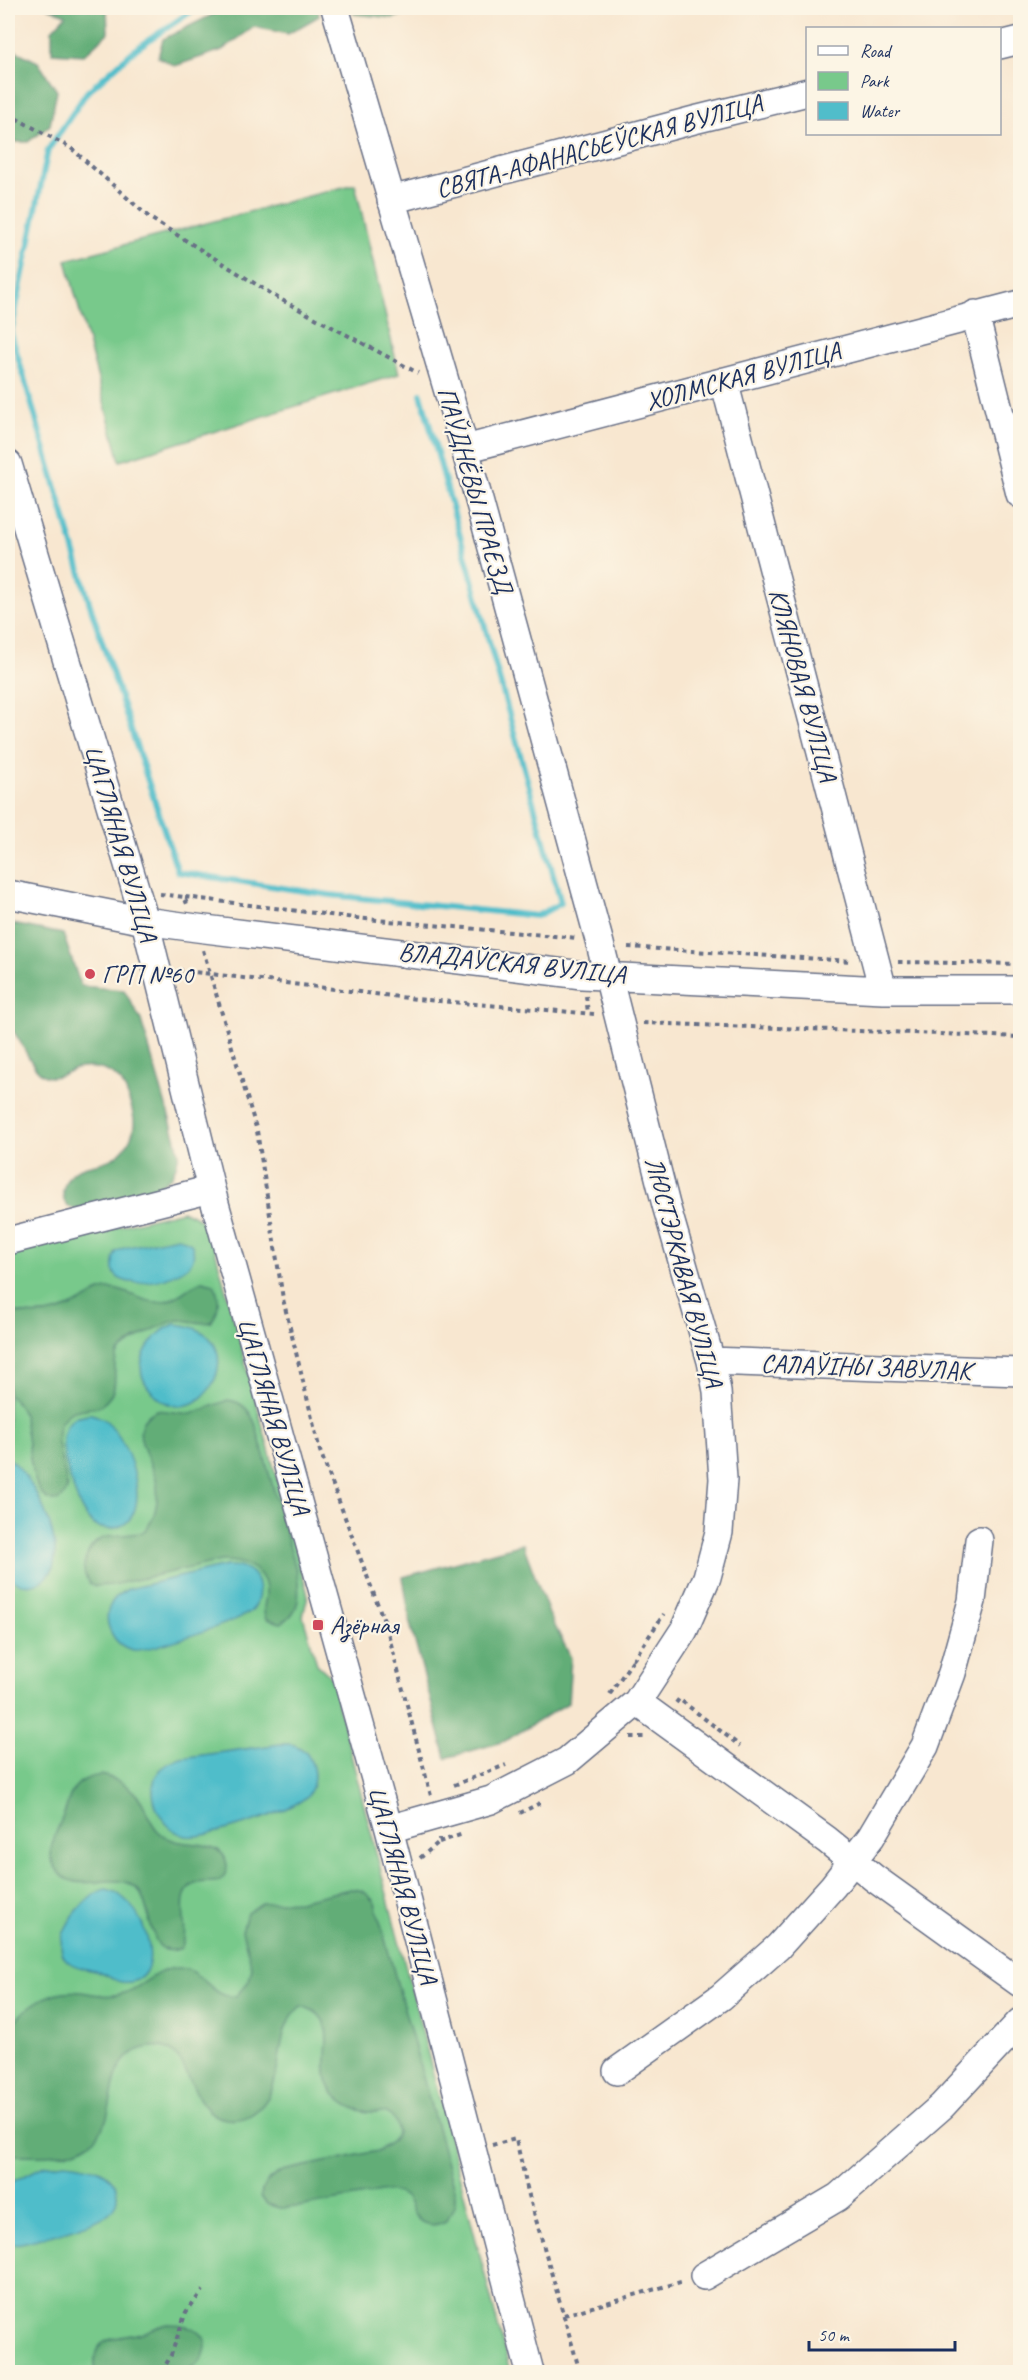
<svg xmlns="http://www.w3.org/2000/svg" width="1028" height="2380" font-family="Caveat,sans-serif">
<rect width="100%" height="100%" fill="#fcf5e5"/>
<filter id="ink" filterUnits="userSpaceOnUse"><feTurbulence type="fractalNoise" baseFrequency=".0167" numOctaves="2"/><feDisplacementMap in="SourceGraphic" scale="12" xChannelSelector="R" yChannelSelector="G"/><feConvolveMatrix kernelMatrix="1 2 1 2 8 2 1 2 1" color-interpolation-filters="sRGB"/></filter>
<filter id="wash" filterUnits="userSpaceOnUse"><feTurbulence type="fractalNoise" baseFrequency=".008" numOctaves="4" result="noise"/><feDisplacementMap in="SourceGraphic" scale="24" xChannelSelector="R" yChannelSelector="G"/><feGaussianBlur stdDeviation="1.35" result="paint"/><feColorMatrix in="noise" values="0 0 0 0 0 0 0 0 0 0 0 0 0 0 0 0 0 1.4 0 .05"/><feComposite in="paint" operator="in"/></filter>
<g filter="url(#wash)">
<rect width="100%" height="100%" fill="#f8e7d0"/>
<path fill="#78c98b" stroke="#4a7c74" stroke-width="1.5" d="M355,184L399,374L120,461L66,260Z
M183,1211C202,1217 209,1227 214,1246L308,1595L303,1616L317,1664L331,1677L510,2372H8V1253Z"/>
<path fill="#62ad77" stroke="#3e6e6a" stroke-width="1.5" d="M48,8H107L108,33L84,55L52,53V30L66,15Z
M226,8H318L319,16L288,34L254,27L222,50L175,66L158,57L163,39Z
M351,8H424L394,18L354,14Z
M16,51L38,62L57,91L50,125L28,142H8V55Z
M8,923L63,934L81,986L124,990L141,1020L176,1140L179,1154L176,1166L171,1177L148,1195L83,1210C77,1210 70,1209 66,1204C63,1201 63,1195 63,1191C69,1159 97,1170 116,1156C126,1149 133,1137 134,1125C135,1114 130,1104 127,1094C120,1071 97,1064 75,1069C66,1072 55,1080 45,1076C29,1068 23,1039 8,1025Z
M202,1281L214,1284C220,1297 220,1311 211,1322C200,1325 190,1320 179,1320C167,1321 121,1345 117,1356C111,1370 120,1386 108,1399C97,1413 79,1405 67,1415C46,1432 67,1468 67,1489C65,1495 62,1501 54,1501C27,1500 30,1431 22,1412C19,1405 14,1399 8,1394V1310C32,1318 56,1315 79,1303C87,1299 95,1292 103,1290C122,1285 139,1302 157,1302C175,1302 187,1287 202,1281Z
M228,1400C243,1402 249,1410 255,1423L297,1573C300,1593 301,1613 281,1623L266,1619C262,1609 265,1604 266,1595C268,1569 242,1560 221,1561L112,1585L95,1586L89,1583C84,1576 83,1569 85,1561C95,1527 119,1539 143,1532C158,1519 161,1489 153,1471C145,1450 127,1424 157,1410L191,1414Z
M523,1544L549,1614L571,1658L568,1703L505,1741L446,1758L411,1627L403,1577Z
M101,1775C118,1779 132,1787 142,1802C147,1811 150,1823 158,1831C176,1848 195,1840 214,1848C228,1854 232,1871 219,1881C212,1883 203,1881 195,1884C172,1895 192,1929 181,1948C147,1963 153,1909 139,1891C118,1866 77,1898 58,1871C55,1867 51,1860 51,1855C51,1837 64,1818 68,1802C73,1784 83,1778 101,1775Z
M350,1889C363,1889 367,1893 375,1903L455,2193V2204L447,2220C436,2227 422,2227 414,2214C410,2209 410,2202 405,2197C400,2192 393,2192 387,2191L298,2207L279,2208L267,2204L261,2197C262,2182 271,2178 282,2171L377,2151C388,2145 401,2138 396,2124C394,2120 391,2115 387,2113C384,2112 377,2112 373,2112C358,2112 347,2107 336,2096C308,2067 351,2019 301,2006C268,2033 291,2089 252,2114C245,2119 235,2120 226,2119C184,2112 194,2039 150,2047C95,2056 126,2121 88,2144C66,2158 32,2155 8,2155V2031C24,2006 50,1988 81,1992C97,1995 111,1998 127,1992C143,1986 157,1969 176,1968C201,1966 213,2001 236,1996L249,1981L252,1967L242,1931L247,1913L262,1903L298,1901Z
M168,2324C179,2324 191,2325 199,2332C213,2344 203,2363 188,2369C166,2377 121,2373 96,2372C88,2334 119,2339 141,2333C151,2330 159,2326 168,2324Z"/>
<path fill="#50bdca" stroke="#367694" stroke-width="1.5" d="M178,1237L191,1243C193,1249 195,1254 192,1261C184,1278 120,1295 113,1270C112,1263 113,1258 116,1252L124,1248Z
M175,1324C264,1332 197,1451 148,1387C130,1363 152,1333 175,1324Z
M92,1414C96,1416 101,1417 105,1420C130,1439 160,1525 109,1529C105,1529 100,1528 96,1526C83,1518 77,1499 73,1487C64,1461 49,1415 92,1414Z
M8,1458C34,1474 84,1574 33,1584C22,1586 15,1583 8,1576Z
M226,1566C234,1566 245,1566 252,1573C261,1582 261,1601 251,1611C242,1620 147,1652 134,1650C114,1647 101,1622 111,1604C114,1597 121,1593 128,1589Z
M281,1744C285,1744 291,1744 294,1745C314,1752 320,1781 307,1796C296,1810 204,1840 186,1836C162,1830 144,1795 158,1773C164,1764 172,1762 181,1758Z
M106,1889C146,1897 172,1987 122,1982C114,1981 107,1975 101,1973C91,1969 79,1969 70,1963C43,1945 84,1894 106,1889Z
M65,2163C86,2165 118,2169 117,2197C117,2202 113,2210 109,2213C96,2225 26,2243 8,2245V2184L44,2166Z"/>
<g fill="none" stroke-linecap="round" stroke-linejoin="round">
<path stroke="#50bdca" stroke-width="6" d="M196,8L137,48L87,92L48,150L11,333L90,605L178,872L330,895L537,916L561,903L421,394"/>
</g>
</g>
<g filter="url(#ink)">
<g fill="none" stroke-linecap="round" stroke-linejoin="round">
<g stroke="#686f86" stroke-width="30">
<path id="minor" d="M335,8L465,449L599,940L666,1205L711,1361L717,1391L723,1479L719,1532L707,1577L684,1630L637,1702L567,1761L491,1800L389,1829
M1000,45L1020,40
M391,200L694,120L808,92
M975,314L1020,494
M724,381L883,990
M465,449L1020,304
M8,464L145,921L211,1189L389,1829L530,2372
M8,894L145,921L197,928L582,975L883,990H1020
M8,1241L211,1189
M711,1361L1020,1372
M637,1702L827,1840L874,1878L1020,1983
M617,2071L721,1997L778,1947L833,1886L871,1837L925,1746L952,1673L972,1601L979,1540
M704,2276L838,2197L942,2106L1020,2022"/>
</g>
<path stroke="#686f86" stroke-width="4" stroke-dasharray="4.5 4.5" stroke-linecap="butt" d="M8,114L71,148L150,218L278,298L418,373
M160,894L184,897L187,904
M185,897L355,918L577,938
M628,947L852,961
M203,950L257,1131L283,1299L320,1451L387,1629L431,1796
M898,962L1020,964
M178,970L416,999L594,1014
M586,996L588,1013
M643,1023L1020,1037
M633,1660L664,1614
M610,1694L633,1660L635,1662
M676,1703L679,1699L740,1746
M630,1737H646
M454,1785L506,1765
M520,1813L540,1803
M439,1842L463,1834
M420,1858L439,1842V1838
M492,2145L516,2139L528,2192L580,2372
M564,2315L684,2281
M162,2372L171,2355L186,2312L203,2290"/>
<use href="#minor" stroke="#fff" stroke-width="27"/>
</g>
</g>
<g fill="#d1495b" stroke="#fcf5e5" stroke-width="2">
<circle cx="90" cy="974" r="6"/>
<rect x="312" y="1619" width="12" height="12" rx="3"/>
</g>
<g text-anchor="middle" dominant-baseline="central" stroke-width="4.5" stroke-linejoin="round" paint-order="stroke">
<g font-size="26" fill="#1b2f5e" stroke="#fcf5e5">
<text transform="translate(599 146) rotate(-15)">СВЯТА-АФАНАСЬЕЎСКАЯ ВУЛІЦА</text>
<text transform="translate(743 376) rotate(-15)">ХОЛМСКАЯ ВУЛІЦА</text>
<text transform="translate(475 490) rotate(74)">ПАЎДНЁВЫ ПРАЕЗД</text>
<text transform="translate(803 685) rotate(75)">КЛЯНОВАЯ ВУЛІЦА</text>
<text transform="translate(121 843) rotate(74)">ЦАГЛЯНАЯ ВУЛІЦА</text>
<text transform="translate(512 963) rotate(6)">ВЛАДАЎСКАЯ ВУЛІЦА</text>
<text transform="translate(684 1272) rotate(75)">ЛЮСТЭРКАВАЯ ВУЛІЦА</text>
<text transform="translate(866 1367) rotate(2)">САЛАЎІНЫ ЗАВУЛАК</text>
<text transform="translate(274 1416) rotate(74)">ЦАГЛЯНАЯ ВУЛІЦА</text>
<text transform="translate(403 1885) rotate(75)">ЦАГЛЯНАЯ ВУЛІЦА</text>
</g>
<g font-size="26" fill="#1b2f5e" stroke="#fcf5e5" text-anchor="start">
<text x="102" y="974">ГРП №60</text>
<text x="330" y="1625">Азёрная</text>
</g>
</g>
<rect width="1028" height="2380" fill="none" stroke="#fcf5e5" stroke-width="30"/>
<rect x="806" y="27" width="195" height="108" fill="#fcf5e5" stroke="#a2a6af" stroke-width="1.5"/>
<rect x="818" y="46" width="30" height="9" fill="#ffffff" stroke="#a2a6af" stroke-width="1.5"/>
<text x="860" y="57" font-size="18" fill="#1b2f5e">Road</text>
<rect x="818" y="72" width="30" height="18" fill="#78c98b" stroke="#a2a6af" stroke-width="1.5"/>
<text x="860" y="87" font-size="18" fill="#1b2f5e">Park</text>
<rect x="818" y="102" width="30" height="18" fill="#50bdca" stroke="#a2a6af" stroke-width="1.5"/>
<text x="860" y="117" font-size="18" fill="#1b2f5e">Water</text>
<path d="M809 2341v9h146v-9" fill="none" stroke="#1b2f5e" stroke-width="3"/>
<text x="818" y="2341" font-size="18" fill="#1b2f5e" stroke="#fcf5e5" stroke-width="4.5" paint-order="stroke">50 m</text>
</svg>
